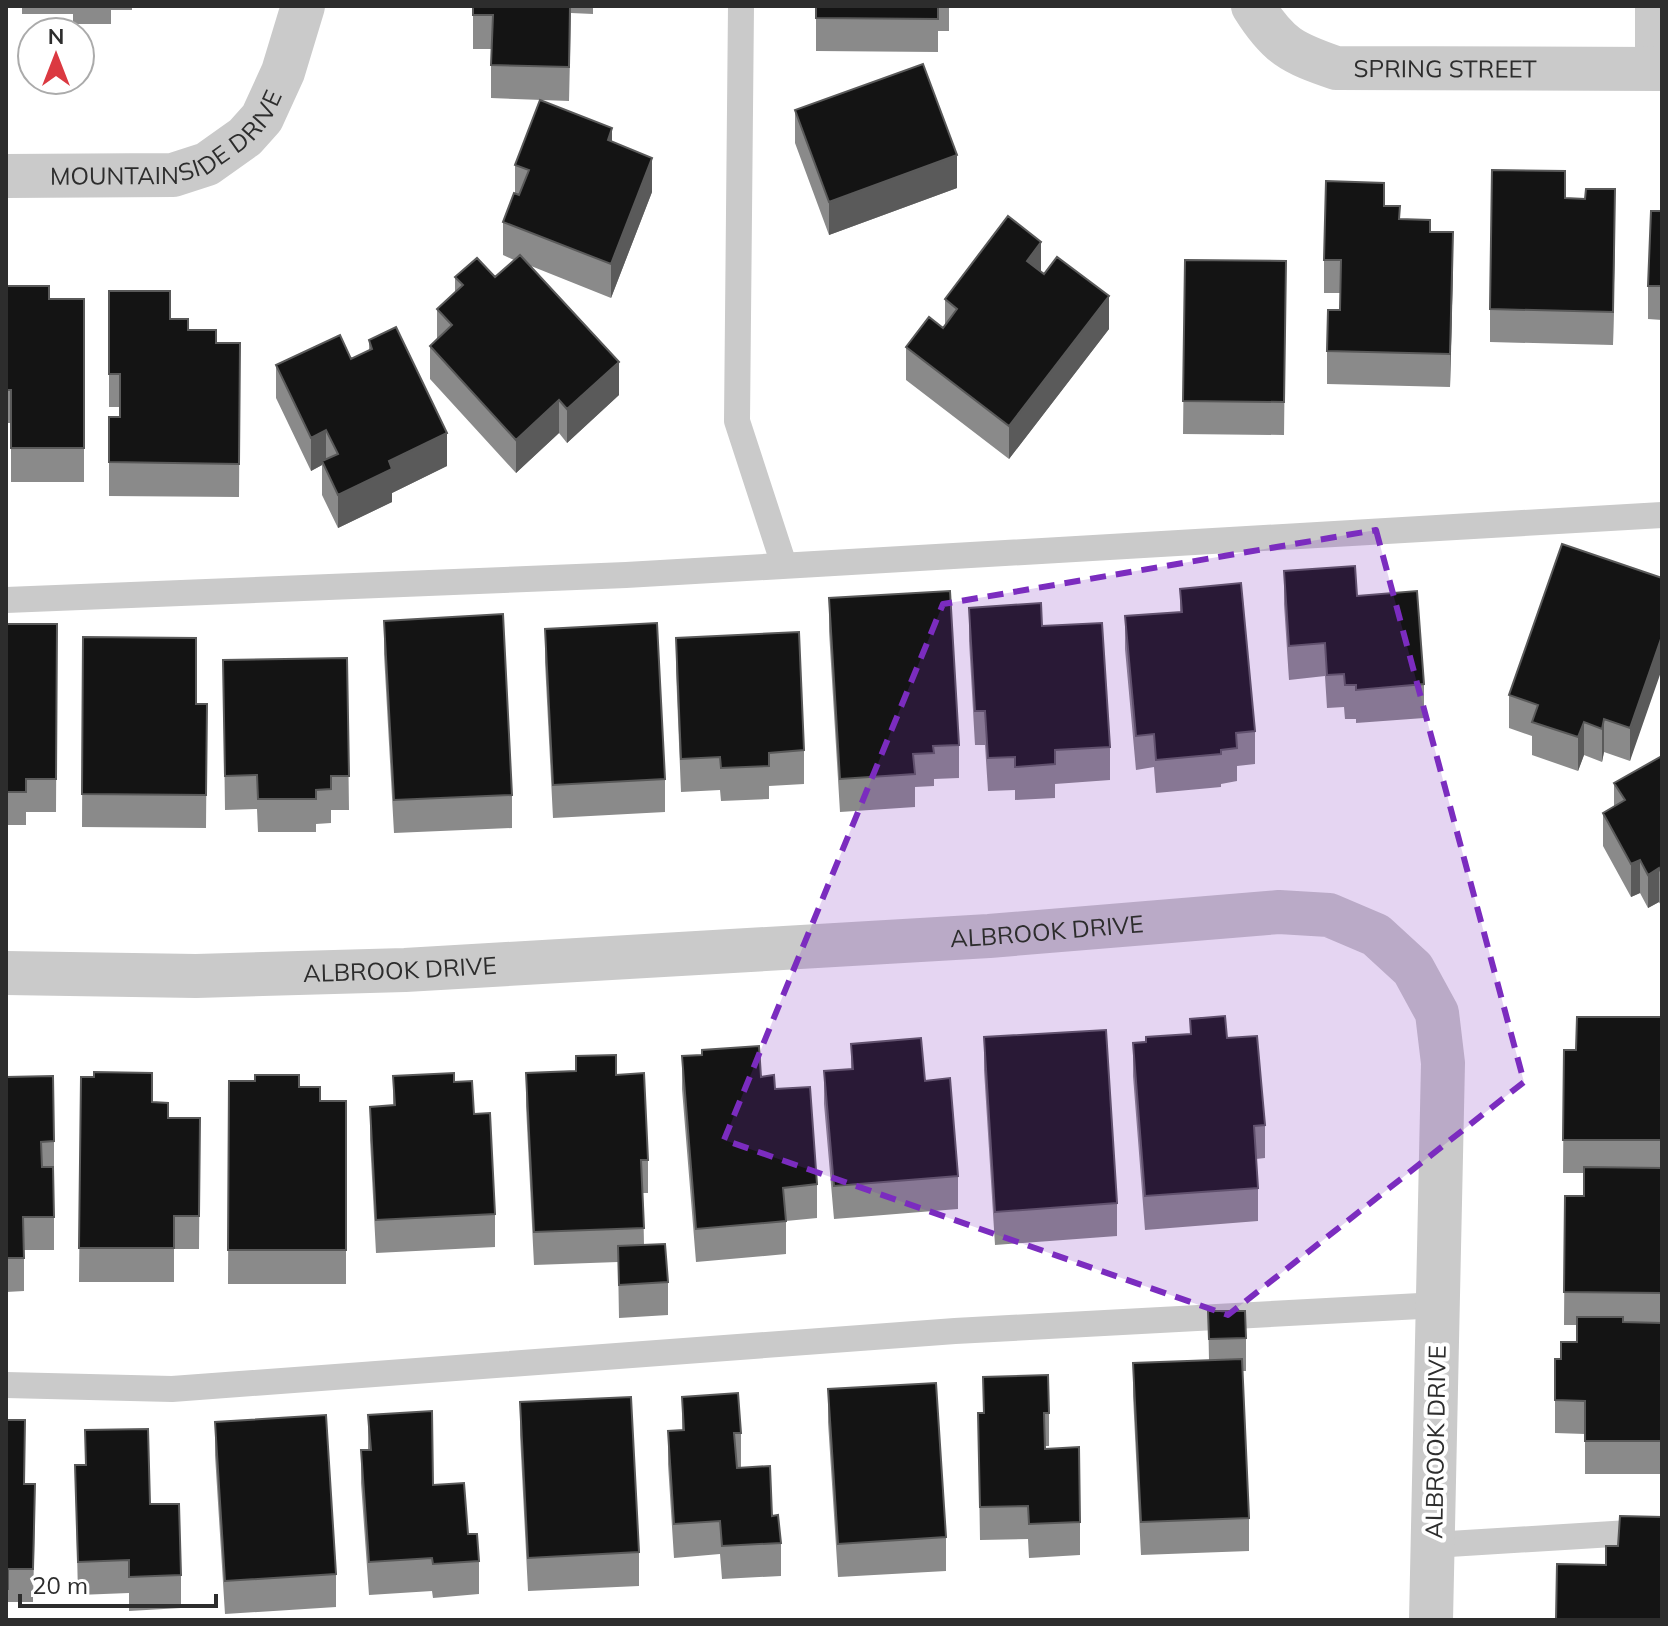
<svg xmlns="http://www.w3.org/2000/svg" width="1668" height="1626" font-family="Mulish,sans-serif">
<rect width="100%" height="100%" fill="#fff"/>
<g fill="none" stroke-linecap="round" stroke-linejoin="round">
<path stroke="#cacaca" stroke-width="26" d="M741,6L737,421L784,565
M1648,69V6
M6,600L626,575L1662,515
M6,1385L172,1389L955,1331L1439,1305
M1433,1545L1662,1531"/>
<g stroke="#cacaca" stroke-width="44">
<path id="s1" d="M1253,6C1278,46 1292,53 1336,68L1662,69"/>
<path id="s2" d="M6,176L173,175L207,164L245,137L262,118L283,72L303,6"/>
<path id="s3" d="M6,973L196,976L405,970L989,936L1279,912L1329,915L1376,935L1413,969L1437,1013L1443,1063L1431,1620"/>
</g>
</g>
<path fill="#8a8a8a" d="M22,6H132V10H111V24H73V14H22Z
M473,6H593V14L571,13L569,101L491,98V49H473Z
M816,6H949V31H938V52L816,51Z
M795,110L957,188L829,235L795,143Z
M612,142L652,192L611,298L531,266L619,395L567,443L559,433L516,473L430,379V346L437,339V309L455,292V277H495L514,260L503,255V222L515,193V165Z
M1384,206L1400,219L1430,232L1453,265L1450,387L1327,384V351L1340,310V293H1324V260Z
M1662,211V320L1648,319V286Z
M1615,222L1613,345L1490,342V309Z
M1185,260L1286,261L1284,435L1183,434Z
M1041,272L1109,329L1009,459L906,380V347L943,328L945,326V299Z
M6,286L49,299H84V482H11V423H6Z
M109,291L170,319L188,330L216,343H240L239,497L109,496V417H120V407H109Z
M369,340L447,466L392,493V502L338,528L322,495V465L311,471L276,398V365L351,359L369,351Z
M1284,571L1357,596L1424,684V718L1356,723V719H1345L1344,707L1327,708L1325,676L1289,680L1284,604Z
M1662,578L1630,761L1604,752L1602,762L1584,755L1578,771L1532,755V736L1509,728V695Z
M1180,589L1255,731V764L1237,766V781L1221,784V787L1156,793L1154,767L1136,770L1125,649V616L1180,612Z
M829,598L959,745V778L934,779V786L915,787V807L840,812L829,631Z
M969,608L1042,626L1110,747V780L1055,784V798L1015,800V790L988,791L985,745H975L969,641Z
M384,621L512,795V828L394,833L384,654Z
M6,624H57L56,812H26V825H6Z
M545,629L665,779V812L553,818L545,662Z
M83,637L196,704H207L206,828L82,827Z
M676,638L804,750V784L769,786V799L721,801L720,790L681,792L676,671Z
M347,658L349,810H331V823L316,824V832H258L257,809L225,810L223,660Z
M1662,756V907L1659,902L1648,908L1640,893L1631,897L1603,846V813L1614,806V783Z
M1662,1017V1474H1585V1434L1555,1433V1359H1561L1577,1342V1325H1564L1565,1196H1584V1173H1563L1564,1050H1576Z
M1190,1019L1227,1038L1265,1125V1158L1256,1159L1258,1188V1221L1145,1230L1133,1076V1043L1190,1034Z
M984,1037L1117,1203V1236L995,1245L984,1070Z
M851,1044L925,1081L958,1176V1209L834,1219L824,1104V1071L851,1069Z
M682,1056L761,1077L775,1089L817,1184V1218L786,1221V1254L696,1262L682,1089Z
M526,1073L616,1075L648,1160V1193H643L644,1245L668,1282V1315L619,1318L618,1262L534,1265L526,1106Z
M393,1076L454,1082L474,1114L495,1214V1247L376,1253L370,1140V1107L393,1106Z
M81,1077L152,1102L168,1118H200L199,1249H174V1282H79Z
M229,1081L299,1087L320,1101H346V1284H228Z
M6,1092L54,1141V1250H24V1291L6,1292Z
M1208,1311L1246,1338V1371H1242L1249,1518V1551L1141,1555L1133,1396V1363L1209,1360Z
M983,1377L1049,1413V1446H1045V1449L1080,1522V1555L1029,1558L1028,1539L980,1540L978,1413H983Z
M828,1389L946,1537V1571L838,1577L828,1422Z
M682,1397L741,1433V1467H737L772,1516L781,1543V1576L722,1579L720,1554L674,1558L668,1464V1431L682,1430Z
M520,1402L639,1552V1586L528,1591L520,1435Z
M368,1415L433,1485L468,1534L479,1561V1594L433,1598L432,1591L369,1595L361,1483V1450H368Z
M6,1420L35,1517L33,1602H8V1620H6Z
M215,1422L336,1574V1607L225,1614L215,1455Z
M85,1430L150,1504L181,1575V1608L129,1611V1593L78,1595L75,1465H85Z"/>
<path fill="#5a5a5a" d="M612,128V161L608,140Z
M957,155V188L829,235V202Z
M652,158V192L611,298V264Z
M1615,189V222L1613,345V312Z
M1453,232V265L1450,387V354Z
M1041,242V275L1027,261Z
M1109,296V329L1009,459V426Z
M619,362V395L567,443V409Z
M559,400V433L516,473V440Z
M326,430V463L322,461V465L311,471V438Z
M447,433V466L392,493V502L338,528V495L389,461Z
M1662,636V669L1630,761V728Z
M1604,719V752L1602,762V729Z
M1584,722V755L1578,771V737Z
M1640,860V893L1631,897V864Z
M1659,868V902L1648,908V875Z"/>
<path fill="#141414" stroke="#5a5a5a" stroke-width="2" d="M473,6H570L569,67L491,65L493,15H473Z
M816,6H938V19L816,18Z
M923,64L957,155L829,202L795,110Z
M540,100L612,128L608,140L652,158L611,264L503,222L514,193L519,195L529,170L515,165Z
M1492,170L1565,171V198L1585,199L1586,189H1615L1613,312L1490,309Z
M1326,181L1384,183V206H1400L1399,219L1430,220V232H1453L1450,354L1327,351L1328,310H1340L1341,260H1324Z
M1651,211H1662V286H1648Z
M1008,216L1041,242L1027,261L1044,274L1057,257L1109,296L1009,426L906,347L929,317L943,328L957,309L945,299Z
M520,255L619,362L567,409L559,400L516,440L430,346L452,325L437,309L463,285L455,277L477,258L495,277Z
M1185,260L1286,261L1284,402L1183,401Z
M6,286H49V299H84V448H11V390H6Z
M109,291H170V319H188V330H216V343H240L239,464L109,462V417H120V374H109Z
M396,327L447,433L389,461L392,469L338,495L322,461L338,454L326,430L311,438L276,365L340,335L351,359L372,349L369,340Z
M1562,544L1662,578V636L1630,728L1604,719L1602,729L1584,722L1578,737L1532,722L1538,705L1509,695Z
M1355,566L1357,596L1417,591L1424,684L1356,690V685H1345L1344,674L1327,675L1325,643L1289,646L1284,571Z
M1241,583L1255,731L1236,733L1237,748L1221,750V754L1156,760L1154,734L1136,736L1125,616L1182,612L1180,589Z
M950,591L959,745L933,746L934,753L913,754L915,774L840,779L829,598Z
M1041,603L1042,626L1102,623L1110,747L1055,750V764L1015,767V757L988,758L985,711H975L969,608Z
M503,614L512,795L394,800L384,621Z
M657,623L665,779L553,785L545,629Z
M6,624H57L56,779H26V792H6Z
M799,632L804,750L769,753V766L721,768L720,757L681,759L676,638Z
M83,637L196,638V704H207L206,795L82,794Z
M347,658L349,776H331V789L316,790V799H258L257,775L225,776L223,660Z
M1662,756V874L1659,868L1648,875L1640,860L1631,864L1603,813L1625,800L1614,783Z
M1225,1016L1227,1038L1257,1036L1265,1125L1254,1126L1258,1188L1145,1196L1133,1043L1146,1042V1037L1191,1034L1190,1019Z
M1577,1017H1662V1140H1563L1564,1050H1576Z
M1106,1030L1117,1203L995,1212L984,1037Z
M921,1038L925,1081L950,1078L958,1176L834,1186L824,1071L853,1069L851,1044Z
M759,1046L761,1077L774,1075L775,1089L810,1087L817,1184L783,1188L786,1221L696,1229L682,1056L702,1055V1050Z
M616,1055V1075L644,1073L648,1160H641L644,1228L534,1232L526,1073L576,1071V1056Z
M94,1072L152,1073V1102L168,1103V1118H200L199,1216H174V1248H79L81,1077H94Z
M454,1073V1082L472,1081L474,1114L490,1113L495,1214L376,1220L370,1107L395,1105L393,1076Z
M255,1075H299V1087H320V1101H346V1250H228L229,1081H255Z
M53,1076L54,1141L41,1142L42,1167H53L54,1217H23L24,1258H6L7,1077Z
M1584,1167L1662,1168V1293L1564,1292L1565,1196H1584Z
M665,1244L668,1282L619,1285L618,1246Z
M1208,1311H1245L1246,1338L1209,1339Z
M1577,1317H1623V1322L1662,1323V1441H1585V1401L1555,1400V1359H1561V1342H1577Z
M1242,1359L1249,1518L1141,1522L1133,1363Z
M1048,1375L1049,1413H1044L1045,1449L1079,1447L1080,1522L1029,1524L1028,1506L980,1507L978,1413H984L983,1377Z
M936,1383L946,1537L838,1544L828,1389Z
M738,1393L741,1433H734L737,1468L770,1466L772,1516L778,1515L781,1543L722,1546L720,1521L674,1524L668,1431L684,1430L682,1397Z
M631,1397L639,1552L528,1558L520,1402Z
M432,1411L433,1485L464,1483L468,1534H477L479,1561L433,1564L432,1558L369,1562L361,1450H371L368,1415Z
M326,1415L336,1574L225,1581L215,1422Z
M6,1420H25L24,1484H35L33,1569H8V1589H6Z
M148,1429L150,1504H179L181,1575L129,1577V1560L78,1562L75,1465H86L85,1430Z
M1620,1516L1662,1517V1620H1556L1557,1564L1606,1565V1546H1618Z"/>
<path fill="#7b2cbf" fill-opacity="0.2" stroke="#7b2cbf" stroke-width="6" stroke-dasharray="16 10" stroke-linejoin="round" d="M1376,530L1524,1082L1228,1315L724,1140L943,604Z"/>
<g text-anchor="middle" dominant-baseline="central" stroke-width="8" stroke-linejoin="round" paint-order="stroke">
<g font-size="24" fill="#2d2d2d" stroke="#fff">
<text stroke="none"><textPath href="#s1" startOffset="216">SPRING STREET</textPath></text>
<text stroke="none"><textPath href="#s2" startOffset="174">MOUNTAINSIDE DRIVE</textPath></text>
<text stroke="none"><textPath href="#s3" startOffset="1042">ALBROOK DRIVE</textPath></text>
<text stroke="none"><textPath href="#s3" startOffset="394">ALBROOK DRIVE</textPath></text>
<text transform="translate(1435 1442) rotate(-89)">ALBROOK DRIVE</text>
</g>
</g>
<rect width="1668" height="1626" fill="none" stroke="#2d2d2d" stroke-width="16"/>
<g transform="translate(56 56)"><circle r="38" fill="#ffffff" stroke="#ababab" stroke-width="2"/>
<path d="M0-6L14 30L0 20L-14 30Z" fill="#db3941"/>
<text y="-12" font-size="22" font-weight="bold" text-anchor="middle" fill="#2d2d2d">N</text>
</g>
<path d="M20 1594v12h196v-12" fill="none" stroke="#2d2d2d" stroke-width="4"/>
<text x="32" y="1594" font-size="24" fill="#2d2d2d" stroke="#ffffff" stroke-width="6" paint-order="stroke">20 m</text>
</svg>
